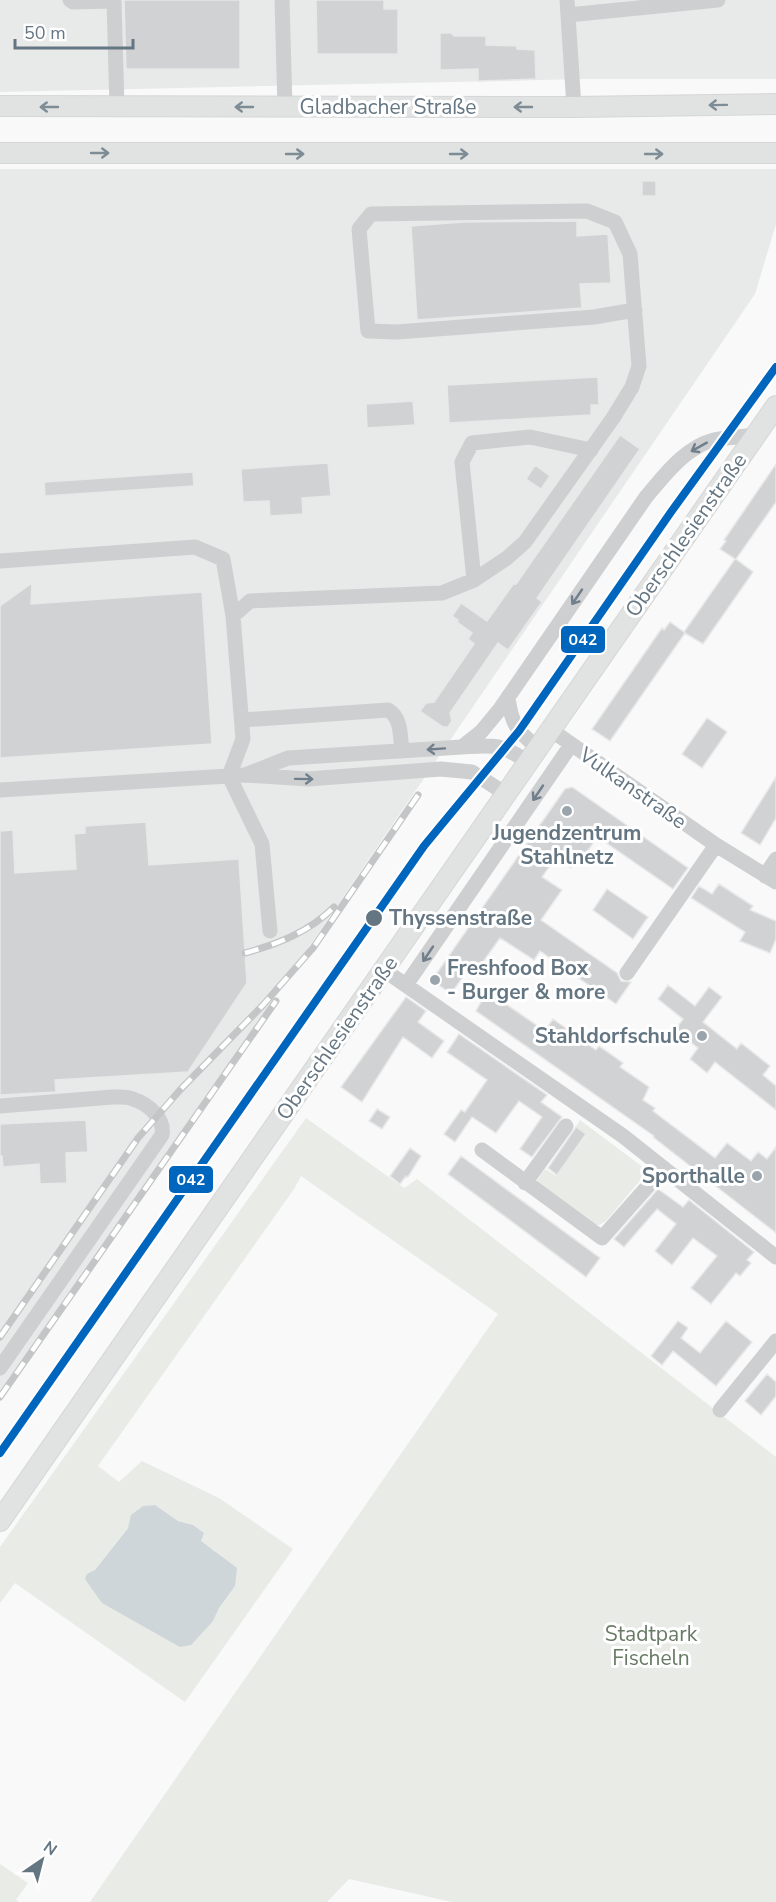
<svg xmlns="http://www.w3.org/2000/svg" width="776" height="1902" font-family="'Nunito Sans',sans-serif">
<rect width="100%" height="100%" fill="#f9f9f9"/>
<path fill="#e8e9e9" d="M0,0H776V79H584L0,92Z
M0,169H776V224L755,294L0,1399Z"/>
<path fill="#e8ebe6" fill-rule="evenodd" d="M306,1118L404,1188L417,1179L776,1457V1902H452L349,1879L327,1902H90L498,1314L301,1176L294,1189L98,1466L119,1482L142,1461L219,1498L293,1549L185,1702L15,1583L0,1603V1547ZM155,1505L178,1521L193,1525L204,1533L200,1541L215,1551L235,1586L219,1608L213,1621L95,1570L128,1527L132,1515L143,1506Z
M580,1120L648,1171L606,1221L599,1225L593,1224L536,1182L545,1169L556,1176L586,1136L575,1128Z
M0,1864L28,1883L16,1900L19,1902H0Z"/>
<path fill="#ced6d9" d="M155,1505L178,1521L193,1525L204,1533L201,1541L237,1568L235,1586L219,1608L213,1621L191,1645L180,1647L102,1603L85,1579L87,1574L95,1570L128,1528L131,1515L143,1506Z"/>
<path fill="#d0d2d3" stroke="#e8e8e8" stroke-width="1.5" d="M124,0H240V69H126Z
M316,0H384V9H398V54H317Z
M440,33H451L454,36H486V45L517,46V49L535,50L536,79L478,81V69L440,70Z
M642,181H656V196H642Z
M577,221V236L608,234L611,283L580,284L582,308L417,320L411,226L463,222Z
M598,377L599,405H591V415L449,423L447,385Z
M413,401L415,425L367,428L366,404Z
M620,435L640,449L537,598L542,602L508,650L498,643L450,713L452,721L448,727H443L420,711L426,703L434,702L474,644L468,639L472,633L457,622L458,620L452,616L461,603L487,621L514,583L516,584Z
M328,463L331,496L302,498L303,514L270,516L269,501L243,502L241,469Z
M776,464V502L736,559L753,572L751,575L703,644L685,633L610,741L592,729L662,628L664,630L670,622L684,632L735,559L720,549L726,541L724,540Z
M535,465L550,476L541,489L526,479Z
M193,472L194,486L45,496L44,482Z
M32,583L31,604L202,592L212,744L0,758V606Z
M707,718L727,732L702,768L682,754Z
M776,777V818L760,845L741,833Z
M572,787L688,868L673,889L602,840L601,843L596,839L579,863L575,861L571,868L556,857L542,877L562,890L541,920L617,973L621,981L631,982L616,1004L540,951L534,960L500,938L478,969L471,965L451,994L432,980L565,789Z
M146,822L149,865L239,859L247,983L188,1072L55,1080L56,1092L0,1095V831L13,830L15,873L76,869L74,834L85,833V826Z
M719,884L753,906L750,910L776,921V939L770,953L740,941L745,932L691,898L699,886L712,894Z
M607,889L648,917L633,939L593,910Z
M668,985L695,1006L709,987L722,997L703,1022L737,1049L741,1043L770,1066L763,1075L776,1086V1110L715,1062L707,1073L690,1059L698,1048L675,1030L683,1019L658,999Z
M489,988L502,997L500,1000L545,1031L553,1019L596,1050L599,1046L623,1063L620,1067L649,1087L643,1100L655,1108L653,1111L715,1158L727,1143L751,1161L758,1152L767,1159L776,1147V1233L653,1137L654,1136L476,1011Z
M406,997L426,1011L418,1022L444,1041L432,1058L403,1037L362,1102L341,1087Z
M459,1034L547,1095L541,1102L562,1117L532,1157L520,1149L542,1117L519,1101L496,1133L472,1117L455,1142L444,1134L461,1110L465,1112L487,1080L447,1052Z
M377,1109L390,1117L382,1129L369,1121Z
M86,1120L88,1152L66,1153L67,1183L40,1184L39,1164L3,1167L2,1156H0V1124Z
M576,1127L586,1134L557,1175L548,1168Z
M410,1148L421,1156L408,1177L406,1176L400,1184L390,1176Z
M461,1156L600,1258L586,1277L448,1174Z
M658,1189L683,1207L689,1200L754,1252L747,1260L751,1263L740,1276L736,1273L711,1304L691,1288L717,1256L693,1238L672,1265L655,1251L676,1224L657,1209L624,1247L614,1239Z
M678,1321L688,1328L681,1338L700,1353L726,1321L752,1342L716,1386L673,1351L662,1365L651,1356Z
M767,1374L776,1382V1396L761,1415L745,1401Z"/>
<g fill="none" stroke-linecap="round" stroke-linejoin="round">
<g stroke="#d5d6d7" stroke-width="22">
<path id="major" d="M0,106L574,107L776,104
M0,153H776
M0,1521L776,406"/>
</g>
<path stroke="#cecfd0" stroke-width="15" d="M70,0L73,2L114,1L117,107
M282,0L285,107
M567,0L574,107
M568,15L718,0
M0,561L195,547L223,559L233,616
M474,580L462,462L472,443L530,437L591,450
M508,697C511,724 518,732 538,748
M242,720L388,710C402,718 400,737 402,751
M551,730L716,845L776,882
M462,747C495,745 499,743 528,762
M245,775L288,758L462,747L481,732L500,709L646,497C664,476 685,447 714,440C727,437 742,437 756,435
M0,790L245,775L308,779L441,769L472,772L506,794
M765,876L776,859
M270,931L262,844L229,776L243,739L233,616L250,601L442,593L474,580L507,558L525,542L613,418L632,387L639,366L630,254L615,222L587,211L371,214L359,229L368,331L397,332L594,317L635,310
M384,970L623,1136L776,1257
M627,973L716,845
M406,985L571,745
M0,1106L113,1097C119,1097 127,1096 133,1099C148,1104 165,1118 162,1135L0,1368
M482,1150L602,1238L664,1168
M525,1183L566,1126
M720,1410L776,1341"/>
<use href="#major" stroke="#e1e2e2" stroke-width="20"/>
<g stroke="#c3c5c6" stroke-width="7">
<path id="rail" d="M245,953C278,944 309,932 334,907
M0,1337L138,1138L180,1090L263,1005L313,948L418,795
M0,1397L276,1001"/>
</g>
<use href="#rail" stroke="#fff" stroke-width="4.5" stroke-dasharray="14" stroke-linecap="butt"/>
<g stroke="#fff" stroke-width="12">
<path id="tram-1" d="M0,1453L424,846L519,731L671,512L776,367"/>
</g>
<use href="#tram-1" stroke="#0065bd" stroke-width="8"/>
</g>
<defs><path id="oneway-shaft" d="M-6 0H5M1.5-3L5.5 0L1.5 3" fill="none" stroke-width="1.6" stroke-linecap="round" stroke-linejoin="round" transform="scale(1.5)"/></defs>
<g stroke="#7e8c96">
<use href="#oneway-shaft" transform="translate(718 105) rotate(179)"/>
<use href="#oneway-shaft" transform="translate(49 107) rotate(-180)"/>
<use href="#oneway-shaft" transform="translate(244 107) rotate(-180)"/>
<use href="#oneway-shaft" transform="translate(523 107) rotate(-180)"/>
<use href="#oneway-shaft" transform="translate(100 153)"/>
<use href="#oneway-shaft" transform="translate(295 154)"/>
<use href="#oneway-shaft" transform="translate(459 154)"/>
<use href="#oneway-shaft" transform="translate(654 154)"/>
</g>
<g stroke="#707f8b">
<use href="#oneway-shaft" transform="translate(699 447) rotate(151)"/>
<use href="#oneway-shaft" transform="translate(577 597) rotate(124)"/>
<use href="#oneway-shaft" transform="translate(436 749) rotate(176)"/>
<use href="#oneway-shaft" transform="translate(304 779) rotate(1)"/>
<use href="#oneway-shaft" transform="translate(538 793) rotate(124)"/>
<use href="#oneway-shaft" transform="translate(428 954) rotate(124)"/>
</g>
<g fill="#99a4ac" stroke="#fff" stroke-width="2">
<circle cx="567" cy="811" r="6"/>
<circle cx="435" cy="980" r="6"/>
<circle cx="702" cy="1036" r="6"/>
<circle cx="757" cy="1176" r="6"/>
</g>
<circle fill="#657683" stroke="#fff" stroke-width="2" cx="374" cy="918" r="9"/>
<g text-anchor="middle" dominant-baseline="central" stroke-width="6" stroke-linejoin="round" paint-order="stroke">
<g font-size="21" fill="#657683" stroke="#fff">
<text x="388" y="107">Gladbacher Straße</text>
<text transform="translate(686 535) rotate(-55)">Oberschlesienstraße</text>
<text transform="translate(633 788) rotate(35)">Vulkanstraße</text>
<text transform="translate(337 1038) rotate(-55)">Oberschlesienstraße</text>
</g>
<g font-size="21" font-weight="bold" fill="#657683" stroke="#fff" text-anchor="end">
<text x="567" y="833" text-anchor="middle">Jugendzentrum<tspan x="567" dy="24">Stahlnetz</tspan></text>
<text x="447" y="968" text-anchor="start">Freshfood Box<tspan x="447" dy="24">- Burger &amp; more</tspan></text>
<text x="690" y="1036">Stahldorfschule</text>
<text x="745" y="1176">Sporthalle</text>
</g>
<g font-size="21" font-weight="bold" fill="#657683" stroke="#fff" text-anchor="start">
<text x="389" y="918">Thyssenstraße</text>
</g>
<g font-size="21" fill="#687a64" stroke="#fff">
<text x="651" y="1634">Stadtpark<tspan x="651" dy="24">Fischeln</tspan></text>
</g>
</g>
<g stroke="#fff" stroke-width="2">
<rect x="560" y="625" width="46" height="29" rx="6" fill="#0065bd"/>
<rect x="168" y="1165" width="46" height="29" rx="6" fill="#0065bd"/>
</g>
<g font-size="16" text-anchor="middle" font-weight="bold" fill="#fff">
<text x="583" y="645">042</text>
<text x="191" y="1185">042</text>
</g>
<g transform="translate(42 1860) rotate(35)" stroke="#ffffff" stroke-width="4.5" paint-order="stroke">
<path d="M0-4.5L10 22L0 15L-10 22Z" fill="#657683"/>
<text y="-9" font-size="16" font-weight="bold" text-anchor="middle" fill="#657683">N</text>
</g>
<path d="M15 39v9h118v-9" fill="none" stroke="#657683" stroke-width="3"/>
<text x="24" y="39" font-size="18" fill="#657683" stroke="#ffffff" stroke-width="4.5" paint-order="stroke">50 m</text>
</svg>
